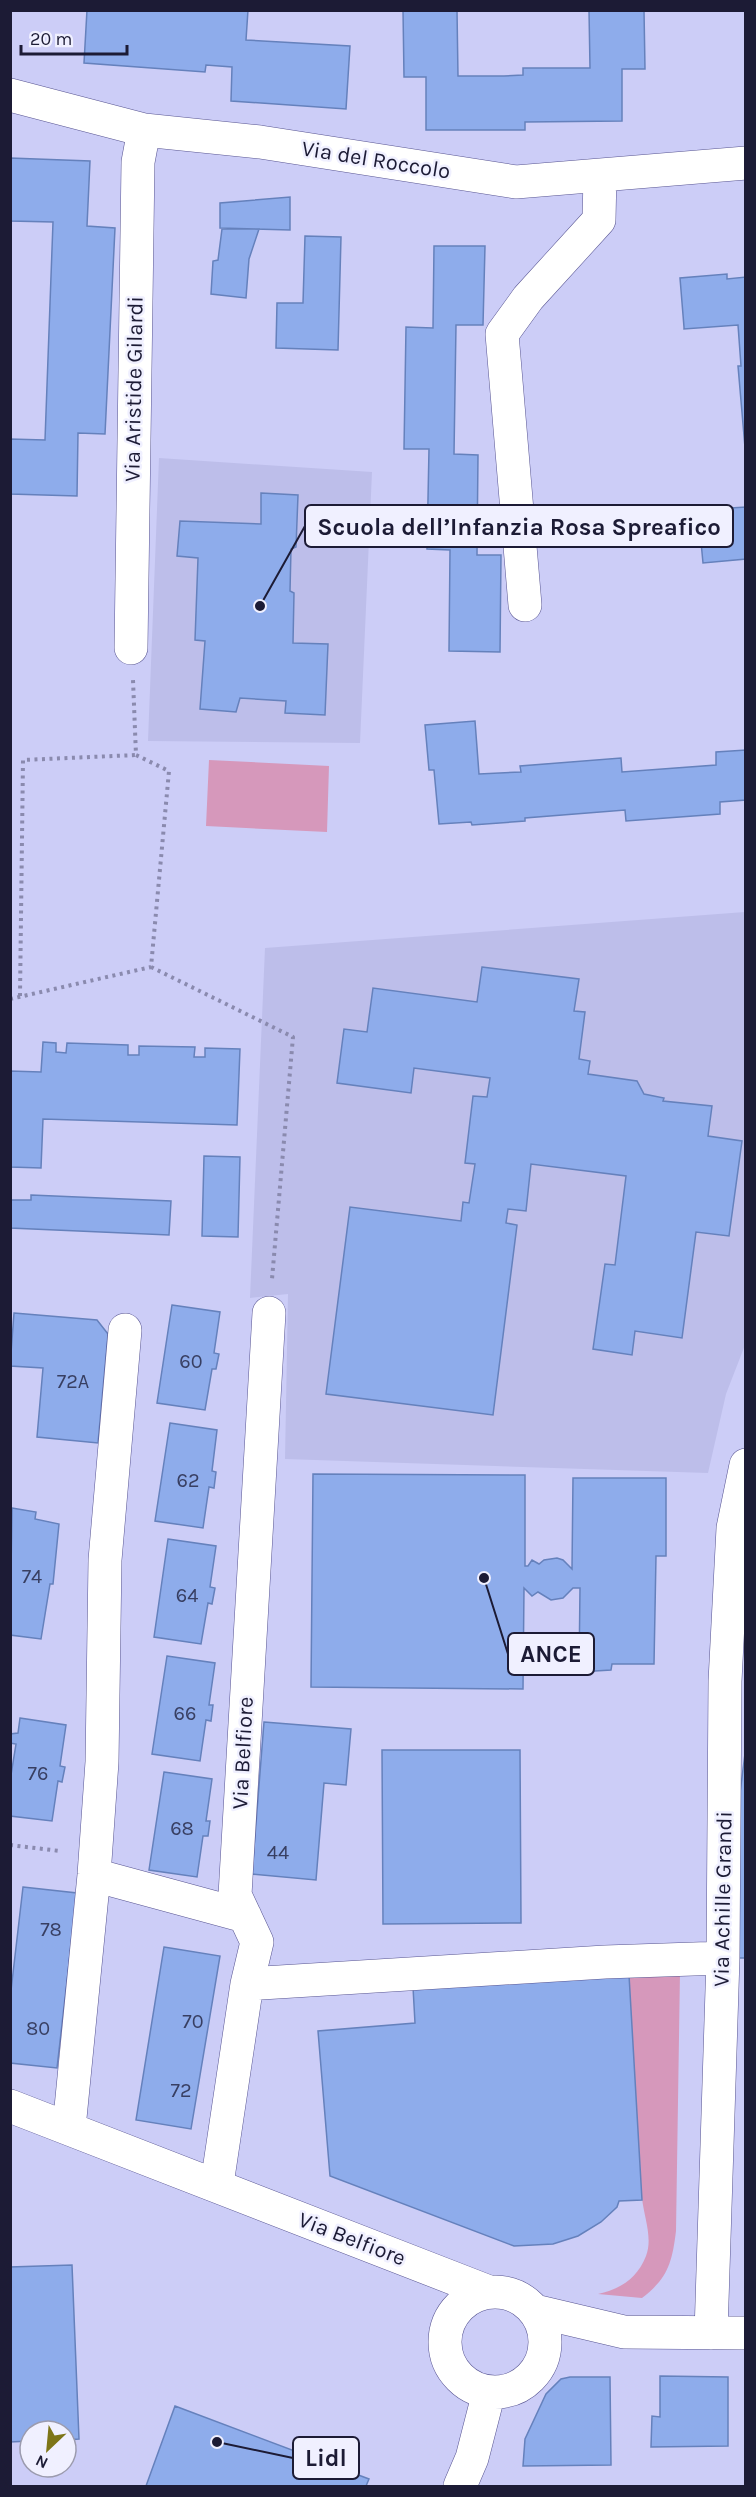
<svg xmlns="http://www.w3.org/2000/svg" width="756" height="2497" font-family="Karla,sans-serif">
<rect width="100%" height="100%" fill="#cccdf7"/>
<path fill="#bdbeea" d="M159,458L372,472L360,743L148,741Z
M745,912V1345L726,1394L708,1473L285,1459L288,1294L250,1298L265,948Z"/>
<path fill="#d698bb" d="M209,760L329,766L327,832L206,826Z
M680,1972L676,2231C672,2263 668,2278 642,2298L598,2294C620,2289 637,2279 646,2256C653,2238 644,2217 642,2198C635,2124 633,2049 629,1975Z"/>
<path fill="#8eaceb" stroke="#6581bc" stroke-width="1.5" d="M87,10H248L246,40L350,46L346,109L231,101L232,67L206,65L205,72L84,63Z
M403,10H457L458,76H504L523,75V68H590L589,10H644L645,69H622V121L525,122V130H426V77H404Z
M10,158L90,161L87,226L115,228L105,434L78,433L77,496L10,494V439L45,440L53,222L10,221Z
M290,197V230L220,228V203Z
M222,229H259L249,259L246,298L211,294L213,261L218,260Z
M305,236L341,237L338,350L276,348L277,303H303Z
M434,246H485L483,325H456L454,454L478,455L477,555H501L500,652L449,651L450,550L427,549L429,449H404L406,327L433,328Z
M727,274V279L746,277V459L738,366H741L738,325L684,329V327L680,278Z
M261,493L298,495L296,547L291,549L290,591L294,593L293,643L328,644L325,715L285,713L286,701L240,698L236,712L200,709L205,641L195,640L198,558L177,556L180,521L261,524Z
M746,507V559L703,563L698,510Z
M475,721L479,774L521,772L520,766L621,758L622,772L716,765V752L746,750V800L720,802V814L626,821L625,810L525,818V821L472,825L471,822L439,824L434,770H429L425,725Z
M482,967L579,979L574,1011L585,1012L579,1059L590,1061L588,1074L637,1081L644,1094L664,1098L663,1101L712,1106L708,1136L742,1141L729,1236L696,1232L682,1338L635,1331L632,1355L593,1349L605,1264L615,1265L626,1176L531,1164L526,1211L508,1209L506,1223L517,1225L493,1415L326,1394L350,1207L461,1221L463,1202L469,1203L475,1164L465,1163L473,1096L487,1097L490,1078L414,1068L411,1093L337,1083L344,1029L367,1032L373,988L477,1002Z
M43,1042L56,1043V1052L66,1053L67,1043L128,1045V1055H139V1046L195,1047L194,1057H205V1048L240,1049L237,1125L43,1119L41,1168L10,1167V1071L41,1072Z
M204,1156L240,1157L238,1237L202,1236Z
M31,1195L171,1201L169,1235L10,1228V1200H31Z
M172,1305L220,1312L214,1353L219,1354L216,1369H212L205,1410L157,1403Z
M14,1313L97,1320L108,1334L98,1443L37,1437L43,1368L10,1366Z
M170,1423L217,1430L212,1471L216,1472L214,1488L209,1487L203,1528L155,1521Z
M313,1474L525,1475V1566H528L532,1560L539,1564L544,1560L557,1558L563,1560L572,1569L573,1478H666V1556H656L654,1664H612L611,1670L579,1672L580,1588H573L563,1598L551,1600L538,1592L532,1596L524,1588L523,1689L311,1687Z
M12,1508L36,1512L35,1519L59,1524L53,1584H50L41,1639L10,1635Z
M168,1539L216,1546L210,1587L215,1588L212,1604L208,1603L201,1644L154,1637Z
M167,1656L215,1663L209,1705H213L211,1721L206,1720L200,1761L152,1754Z
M20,1718L66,1725L60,1766L65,1767L62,1782L58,1781L52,1821L10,1816V1781L16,1744L10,1743V1734L18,1733Z
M264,1722L351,1729L346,1785L324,1783L316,1880L252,1874Z
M746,1746V1958H736L740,1793Z
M382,1750H520L521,1923L383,1924Z
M164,1772L212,1779L206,1821H210L208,1836H203L197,1877L149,1870Z
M23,1887L77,1893L57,2068L10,2063V1999Z
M164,1947L220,1956L191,2129L136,2120Z
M629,1975L642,2200L619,2201L617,2207L601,2222L578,2236L553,2244L514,2246L330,2176L318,2031L415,2023L413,1987Z
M72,2265L79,2439L66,2440V2431H30V2441L10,2442V2267Z
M660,2376L728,2377V2446L651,2447L652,2416L660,2417Z
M570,2377H610L611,2465L523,2466L525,2439L546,2394L561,2379Z
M175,2406L369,2479L366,2486H146Z"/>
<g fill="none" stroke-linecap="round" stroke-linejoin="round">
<g stroke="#585592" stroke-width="34">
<path id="minor" d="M10,95L144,130L260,142L516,182L746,163
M525,605L502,334L528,298L599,220L600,175
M131,648L138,162L144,130
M94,1875L245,1916
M247,1984L605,1962L723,1958
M10,2106L489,2292
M69,2128L94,1875L102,1762L105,1560L125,1330
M217,2184L247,1984L257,1942L235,1895L269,1313
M445 2342a50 50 0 1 1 100 0a50 50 0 1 1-100 0Z
M535,2311L624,2332L746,2333
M711,2333L723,1958L725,1681L733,1528L746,1465
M460,2486L472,2458L489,2392"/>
</g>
<path stroke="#8a8aae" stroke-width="4" stroke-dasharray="3 4.5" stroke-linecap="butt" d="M151,967L293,1037L272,1279
M20,996L23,760L136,755
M10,999L151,967L169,771L136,755L133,680
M10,1845L60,1851"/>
<use href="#minor" stroke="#fff" stroke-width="33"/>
</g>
<g text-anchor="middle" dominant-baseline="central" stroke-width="5" stroke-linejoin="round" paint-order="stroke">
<g font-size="20" fill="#383f62">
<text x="191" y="1361">60</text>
<text x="73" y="1381">72A</text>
<text x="188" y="1480">62</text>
<text x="32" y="1576">74</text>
<text x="187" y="1595">64</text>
<text x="185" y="1713">66</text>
<text x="38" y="1773">76</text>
<text x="182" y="1828">68</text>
<text x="278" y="1852">44</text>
<text x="51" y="1929">78</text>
<text x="193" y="2021">70</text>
<text x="38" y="2028">80</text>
<text x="181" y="2090">72</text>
</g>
<g font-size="22" fill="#1c1b35" stroke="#f0f0ff">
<text transform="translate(376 160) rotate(9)">Via del Roccolo</text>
<text transform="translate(134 389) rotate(-89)">Via Aristide Gilardi</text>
<text transform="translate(243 1753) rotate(-87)">Via Belfiore</text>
<text transform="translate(723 1899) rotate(-89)">Via Achille Grandi</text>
<text transform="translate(352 2239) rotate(21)">Via Belfiore</text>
</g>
</g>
<path fill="none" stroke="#1c1b35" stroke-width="2" d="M260 606L305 526M484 1578L508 1654M217 2442L293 2458"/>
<g fill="#1c1b35" stroke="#f0f0ff" stroke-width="2">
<circle cx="260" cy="606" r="6"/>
<circle cx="484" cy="1578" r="6"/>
<circle cx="217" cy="2442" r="6"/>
</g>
<g fill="#f0f0ff" stroke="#1c1b35" stroke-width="2">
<rect x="305" y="505" width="428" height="42" rx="6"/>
<rect x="508" y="1633" width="86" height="42" rx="6"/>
<rect x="293" y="2437" width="66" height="42" rx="6"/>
</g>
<g font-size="24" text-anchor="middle" font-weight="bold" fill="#1c1b35">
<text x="519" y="535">Scuola dell’Infanzia Rosa Spreafico</text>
<text x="551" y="1662">ANCE</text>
<text x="326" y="2466">Lidl</text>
</g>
<rect width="756" height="2497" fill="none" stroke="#1c1b35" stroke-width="24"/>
<g transform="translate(48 2449) rotate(206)"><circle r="28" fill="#f0f0ff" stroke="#9b9bae" stroke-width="1.5"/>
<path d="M0-4.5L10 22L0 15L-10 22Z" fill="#7d7518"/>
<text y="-9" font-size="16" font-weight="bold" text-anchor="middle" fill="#1c1b35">N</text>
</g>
<path d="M21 45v9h106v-9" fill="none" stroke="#1c1b35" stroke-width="3"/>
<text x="30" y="45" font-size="18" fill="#1c1b35" stroke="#f0f0ff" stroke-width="4.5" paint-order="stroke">20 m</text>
</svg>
